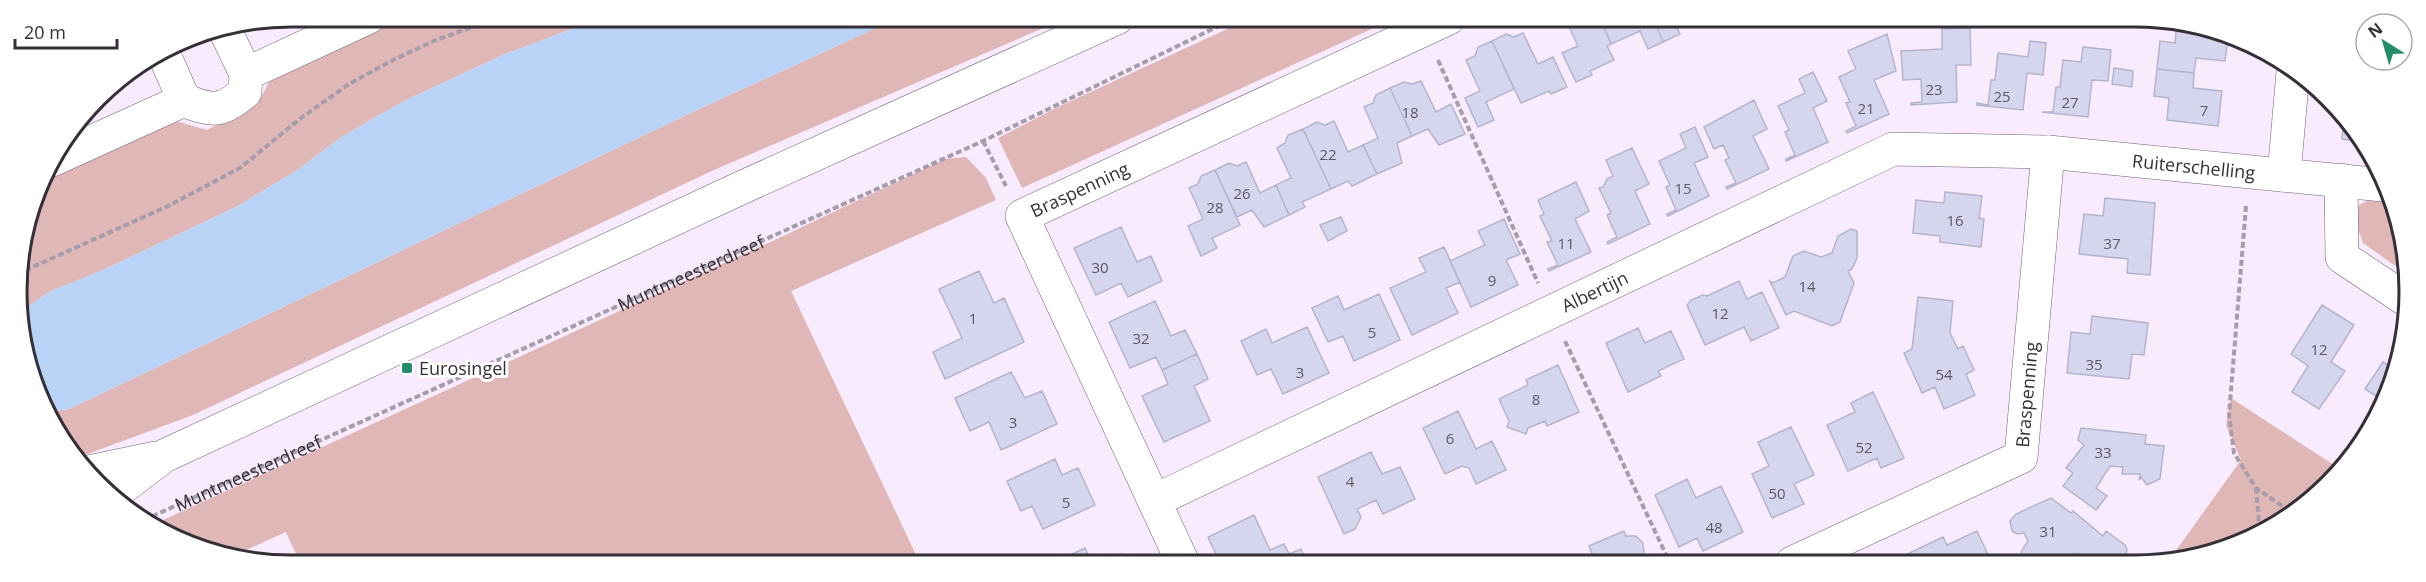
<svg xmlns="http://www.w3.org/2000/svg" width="2426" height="582" font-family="'Open Sans',sans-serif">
<rect width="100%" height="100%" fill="#f8ebfd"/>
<path fill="#e0b7b7" d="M386,17H604L505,54L402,102L343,136L299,169L238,206L101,271L49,292L22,311L17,273L43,176L172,120L207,130L258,103L277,67Z
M900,17H1069L714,170L193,415L74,459L46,407L56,411L69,409L699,109Z
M1251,18H1396L1022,188L998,138L1058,107Z
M966,157L986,178L996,200L791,291L920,563H300L286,532L233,556L150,526L781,237L945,159Z
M2373,198L2390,200L2400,220L2404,272L2363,243L2354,218L2359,205Z
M2231,398L2340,469L2329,485L2256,537L2167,563L2241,460L2226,425Z"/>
<path fill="#b8d3f6" d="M604,17H900L699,109L69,409C62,410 52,412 46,407C28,391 25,334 22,311L49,292L101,271L238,206L299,169L343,136L402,102L505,54Z"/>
<path fill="#d5d5ee" stroke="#b4b4cc" stroke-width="1.5" d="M1565,18H1600L1611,44L1607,46L1614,60L1590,71L1592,75L1576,82L1562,53L1578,46Z
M1600,18H1653L1663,42L1648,49L1640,31L1611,44Z
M1653,18H1672L1680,34L1663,42Z
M2177,21L2228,38L2225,61L2196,58L2194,73L2157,69L2160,41L2175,43Z
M1970,28L1971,65H1956L1957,102L1911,105V103L1922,102L1921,79L1903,80L1901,51L1942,49V29Z
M1523,33L1538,64L1553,57L1567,87L1551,94L1549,91L1521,103L1492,41L1506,34L1514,37Z
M1887,34L1896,71L1874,80L1889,114L1847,133L1846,131L1856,126L1846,103L1850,102L1839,77L1856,69L1848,51Z
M1492,41L1514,89L1486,102L1494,120L1478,127L1465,98L1480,91L1466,60L1475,56L1478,47Z
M2030,41L2046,43L2043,75L2027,73L2023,110L1977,105V103L1988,105L1991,80H1995L1998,53L2028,57Z
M2083,47L2111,50L2108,81L2092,80L2088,117L2042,112H2053L2056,87H2060L2063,60L2081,62Z
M2114,68L2133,71L2132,87L2112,84Z
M2157,69L2194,73L2193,88L2222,91L2218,126L2167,120L2169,98L2154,96Z
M1813,72L1827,101L1813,108L1828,142L1786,161V159L1795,155L1785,132L1789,130L1778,106L1805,93L1799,79Z
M1421,81L1436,112L1451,104L1465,134L1439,145L1428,129L1412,136L1390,88L1404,82L1412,84Z
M1390,88L1412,136L1397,143L1402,163L1377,174L1363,145L1378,138L1364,107L1373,103L1376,95Z
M1754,100L1767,129L1753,136L1769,169L1727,189L1726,187L1736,183L1725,160L1729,158L1723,145L1714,149L1704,127Z
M2344,117L2353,124L2366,151L2359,147L2357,141L2342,139Z
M1334,121L1348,152L1363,145L1377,174L1352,186L1348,181L1331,189L1303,129L1317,122L1325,125Z
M1695,127L1708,157L1694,163L1709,196L1668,216L1667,214L1676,210L1666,187L1670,185L1659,161L1686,148L1680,134Z
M1303,129L1331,189L1302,202L1305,207L1289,215L1276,185L1291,178L1277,148L1285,143L1288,135Z
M1632,148L1649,184L1635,191L1650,224L1608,244L1607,242L1617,237L1607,215L1611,213L1599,188L1603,187L1607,179L1613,176L1606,160Z
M1246,162L1260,193L1276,185L1289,215L1264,227L1252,210L1237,217L1215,170L1229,163L1237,166Z
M1215,170L1240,225L1212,238L1217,248L1201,256L1188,226L1203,219L1189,188L1198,184L1201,176Z
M1576,182L1589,211L1575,219L1591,252L1549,271L1548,269L1558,265L1547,242L1552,241L1540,216L1544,214L1538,200Z
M1945,192L1982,196L1979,218L1984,219L1981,247L1940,242V236L1913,233L1916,200L1944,203Z
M2105,198L2155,203L2150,275L2127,273L2128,259L2079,254L2084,214L2103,216Z
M1341,217L1347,231L1328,241L1320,225Z
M1504,219L1520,254L1506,260L1518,285L1471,307L1450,261L1485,245L1478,231Z
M1121,227L1137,262L1151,256L1162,281L1128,297L1121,283L1096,295L1074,248Z
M1851,229L1857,231V258L1852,269L1848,271L1854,283L1840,322L1832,326L1794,311L1786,315L1770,281L1773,283L1785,277L1793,256L1804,251L1821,257L1832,253L1838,236Z
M1444,247L1460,282L1446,288L1458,313L1412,335L1390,288L1426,272L1419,258Z
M979,271L994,303L1004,298L1024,342L945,379L933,352L962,338L939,289Z
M1739,281L1747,299L1762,292L1779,328L1751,341L1744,327L1705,345L1687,305L1691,300L1703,295L1707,296Z
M1379,294L1400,340L1354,361L1343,336L1328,342L1312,308L1338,296L1344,310Z
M1918,297L1953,301L1950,333L1958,349L1963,346L1974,370L1966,374L1975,395L1944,409L1935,387L1922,393L1904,353L1912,349Z
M1155,301L1171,336L1185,330L1197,354L1162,370L1156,357L1130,368L1109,322Z
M2322,305L2354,325L2331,362L2345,371L2319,409L2292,392L2308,366L2291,354Z
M2092,316L2148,323L2144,355L2132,354L2129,379L2067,373L2071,332L2090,334Z
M1307,327L1329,373L1283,394L1271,369L1257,375L1241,341L1266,329L1272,343Z
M1638,328L1645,343L1671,331L1684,359L1658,371L1661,376L1628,392L1606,343Z
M1197,354L1208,379L1194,386L1210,421L1164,442L1142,396L1168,384L1162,370Z
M2383,362L2394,369L2384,401L2365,389Z
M1558,365L1579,412L1547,426L1545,421L1528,428L1526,434L1507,427L1509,421L1499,399L1528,385L1526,380Z
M1011,372L1025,398L1042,391L1057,424L1001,450L989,422L970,431L955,398Z
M1873,392L1904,458L1881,468L1877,458L1848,471L1827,425L1855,412L1851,403Z
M1458,411L1476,449L1492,441L1506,470L1476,484L1469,468L1462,466L1445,474L1423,428Z
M1791,427L1814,475L1794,484L1804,504L1772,518L1752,474L1769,466L1758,442Z
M2081,428L2146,435L2145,444L2164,446L2160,479L2147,485L2141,477L2139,480L2140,474H2122L2123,467L2110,466L2096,488L2107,496L2096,510L2063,486L2073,473L2066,468L2084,445L2078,440Z
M1371,452L1382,474L1400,467L1415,499L1383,514L1376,500L1357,509L1361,517L1355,529L1344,534L1318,477Z
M1055,459L1062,475L1078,468L1095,505L1043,529L1032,506L1021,511L1007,481Z
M1687,479L1696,498L1721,486L1743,532L1703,551L1697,538L1679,547L1655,495Z
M2051,498L2071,513L2073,511L2103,536L2106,531L2125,545L2127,549L2126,554L2106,563H2091L2077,553L2070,563H2021V552L2028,541L2024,533L2017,534L2012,531L2010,521L2016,514Z
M1254,515L1270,550L1284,544L1289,554L1301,549L1307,563H1220L1208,537Z
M1624,531L1626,536H1636L1643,543L1644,553L1637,561L1638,563H1572L1592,554L1589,546Z
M1977,531L1992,563H1909L1905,555L1943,537L1947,545Z
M1085,548L1092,563H1055V562Z
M1121,554L1125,563H1100Z"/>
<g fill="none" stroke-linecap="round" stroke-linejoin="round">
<g stroke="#706275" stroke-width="34">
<g id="minor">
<path d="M225,30L246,74"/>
<path d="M163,52L184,100"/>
<path d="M52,160L184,100C212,112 222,112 245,92L246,74L369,17"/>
<path d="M2284,175L2293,72"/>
<path d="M2341,180L2342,257L2405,299"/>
<path id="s2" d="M1154,501L1893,149L2048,152L2383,185"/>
<path id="s3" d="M1183,563L1022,216L1449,18"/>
<path id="s4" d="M1792,563L2021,457L2048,152"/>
</g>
</g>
<g stroke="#706275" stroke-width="34">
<path id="secondary" d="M89,472L156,458
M114,494L164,456L743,187L1117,18"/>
</g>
<g stroke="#a69caa" stroke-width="4" stroke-dasharray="6 3" stroke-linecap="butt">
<path d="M1438,60L1538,283"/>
<path d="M983,141L1006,186"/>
<path d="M2246,206L2229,415L2234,453L2256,488L2291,512"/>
<path d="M17,274L166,207L240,168L301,118L349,84L395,59L436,40L501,17"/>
<path d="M1565,341L1670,563"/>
<path d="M2256,488L2260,535"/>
<path id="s1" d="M144,520L983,141L1235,18"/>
</g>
<use href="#minor" stroke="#fff" stroke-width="33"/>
<use href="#secondary" stroke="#fff" stroke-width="33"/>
</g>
<rect fill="#248c68" stroke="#fff" stroke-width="2" x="401" y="362" width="12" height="12" rx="3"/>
<g text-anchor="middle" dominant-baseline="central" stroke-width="6" stroke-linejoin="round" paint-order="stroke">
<g font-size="15" fill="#5d5865">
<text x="1934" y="89">23</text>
<text x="2002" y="96">25</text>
<text x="2070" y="102">27</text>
<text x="1866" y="108">21</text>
<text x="2204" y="110">7</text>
<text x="1410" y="112">18</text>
<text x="1328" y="154">22</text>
<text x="1683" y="188">15</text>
<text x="1242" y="193">26</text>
<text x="1215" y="207">28</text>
<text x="1955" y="220">16</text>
<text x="1566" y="243">11</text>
<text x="2112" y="243">37</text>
<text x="1100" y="267">30</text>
<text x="1492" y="280">9</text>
<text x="1807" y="286">14</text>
<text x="1720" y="313">12</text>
<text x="973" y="318">1</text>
<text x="1372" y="332">5</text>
<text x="1141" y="338">32</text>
<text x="2319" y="349">12</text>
<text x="2094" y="364">35</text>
<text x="1300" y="372">3</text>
<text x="1944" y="374">54</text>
<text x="1536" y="399">8</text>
<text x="1013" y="422">3</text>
<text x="1450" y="438">6</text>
<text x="1864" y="447">52</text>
<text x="2103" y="452">33</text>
<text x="1350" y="481">4</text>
<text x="1777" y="493">50</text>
<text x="1066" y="502">5</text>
<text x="1714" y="527">48</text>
<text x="2048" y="531">31</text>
</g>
<g font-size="18" fill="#352f37" stroke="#fff">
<text stroke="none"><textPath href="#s2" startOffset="1120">Ruiterschelling</textPath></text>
<text stroke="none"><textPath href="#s3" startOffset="446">Braspenning</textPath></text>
<text stroke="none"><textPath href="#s1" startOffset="600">Muntmeesterdreef</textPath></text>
<text stroke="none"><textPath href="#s2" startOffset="488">Albertijn</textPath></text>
<text stroke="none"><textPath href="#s4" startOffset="315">Braspenning</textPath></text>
<text stroke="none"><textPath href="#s1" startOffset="114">Muntmeesterdreef</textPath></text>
</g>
<g font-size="18" fill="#352f37" stroke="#fff" text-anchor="start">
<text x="419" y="368">Eurosingel</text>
</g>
</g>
<path d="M0 0H2426V582H0ZM291 27H2135A264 264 0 0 1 2399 291V291A264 264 0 0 1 2135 555H291A264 264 0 0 1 27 291V291A264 264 0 0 1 291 27Z" fill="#fff" fill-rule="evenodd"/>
<path fill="none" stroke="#352f37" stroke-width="3" d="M291 27H2135A264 264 0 0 1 2399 291V291A264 264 0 0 1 2135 555H291A264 264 0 0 1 27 291V291A264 264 0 0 1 291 27Z"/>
<g transform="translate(2384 42) rotate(323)"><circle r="28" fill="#ffffff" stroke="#aeacaf" stroke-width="1.5"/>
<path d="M0-4.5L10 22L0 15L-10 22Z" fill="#248c68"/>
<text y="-9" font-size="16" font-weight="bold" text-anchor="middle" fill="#352f37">N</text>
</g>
<path d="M15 39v9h102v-9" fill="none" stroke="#352f37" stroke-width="3"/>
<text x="24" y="39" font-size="18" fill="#352f37" stroke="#ffffff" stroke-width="4.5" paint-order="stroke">20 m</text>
</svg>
